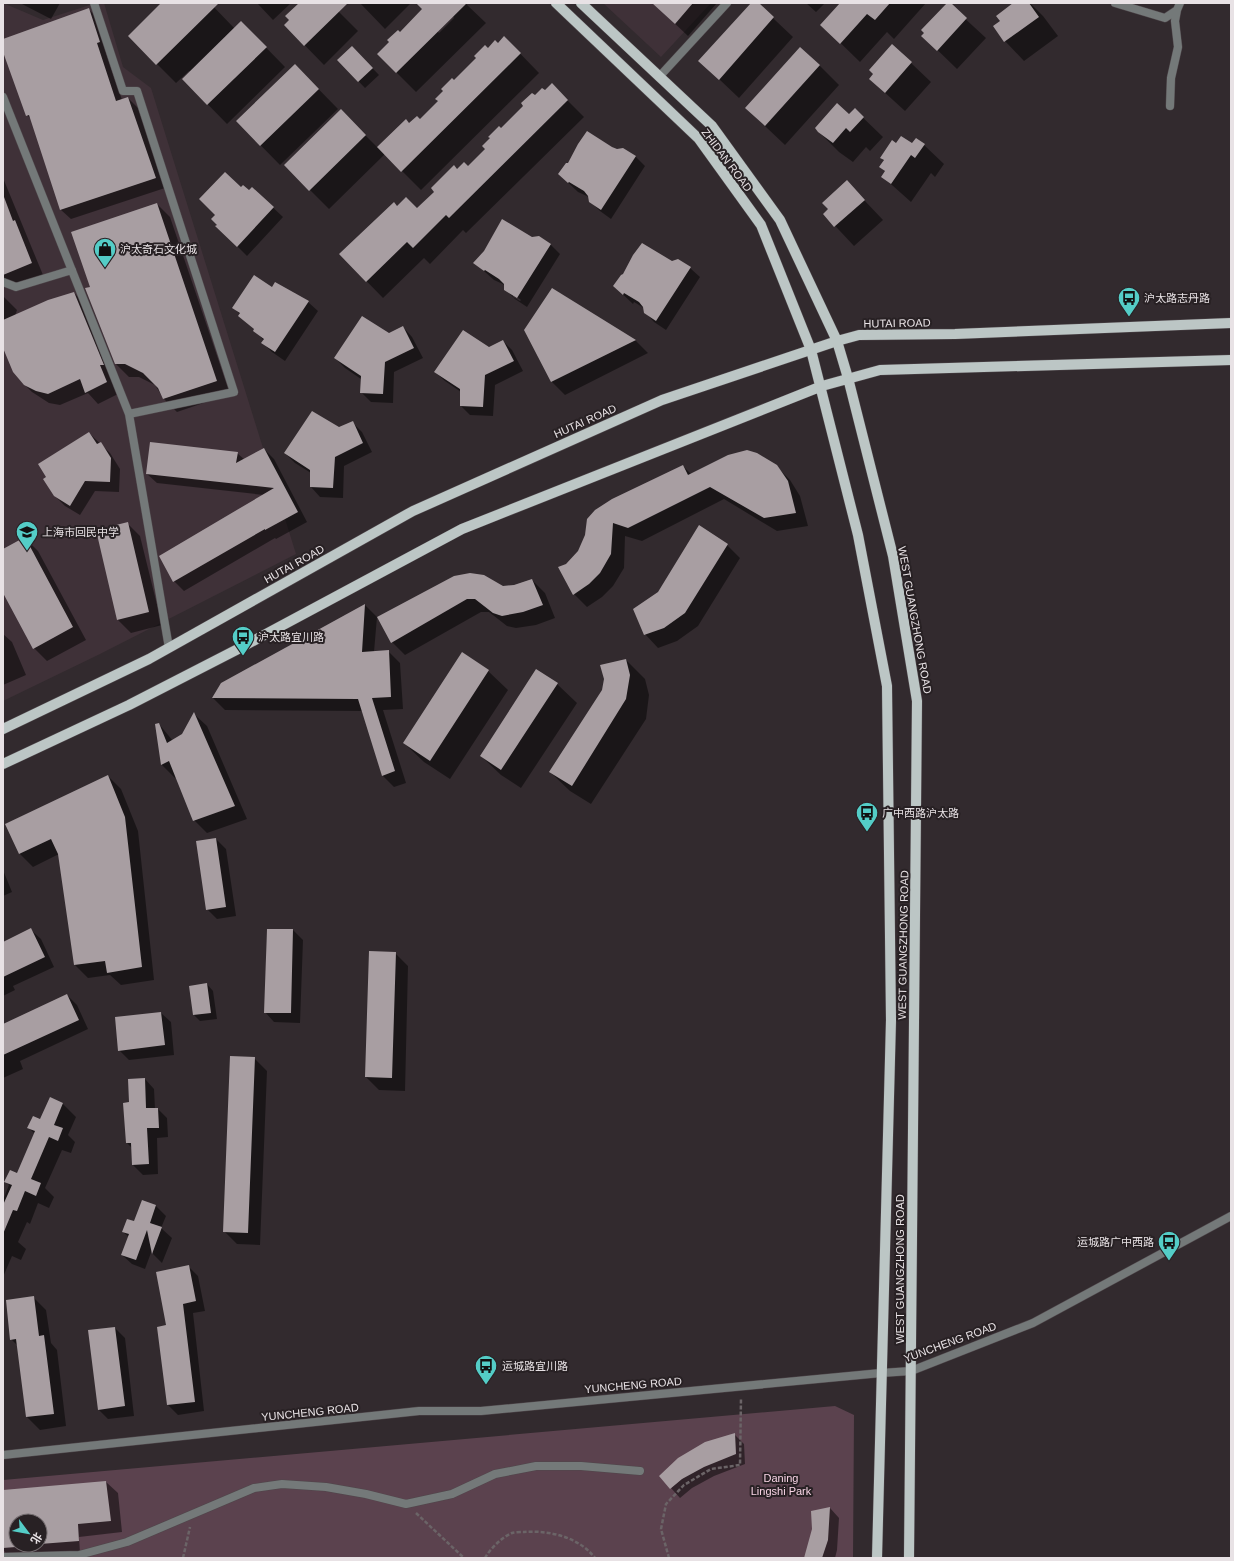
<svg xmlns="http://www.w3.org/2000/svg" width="1234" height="1561" font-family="Helvetica,'Noto Sans SC',sans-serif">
<rect width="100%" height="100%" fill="#322a2e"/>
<path fill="#3f3138" d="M3,3L43,20L96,3H104L123,67L151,88L296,554L100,654L3,701Z
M603,3H711L661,57Z"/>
<path fill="#5b424e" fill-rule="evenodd" d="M835,1406L854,1415L853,1558H3V1480ZM16,1521H40V1545H16Z"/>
<path fill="#0007" fill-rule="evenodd" d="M20,3H60L51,19Z
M163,3H210L235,29L241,22L285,67L227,124L183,79L191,72L189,71L176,83L129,36Z
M257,3H291L273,20Z
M300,3H330L358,31L324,65L285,25L290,20Z
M360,3H411L385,29Z
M426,3H465L486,23L416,92L378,54L424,9ZM453,16L454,18L439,33L437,31Z
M653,3H717L688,36Z
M752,3H757L793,37L739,98L700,61Z
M806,3H825L816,12Z
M841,3H926L894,39L887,32L860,62L822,25Z
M948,3L986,38L957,69L923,36Z
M1015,3H1030L1043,16L1058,36L1024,61L1005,41L1001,21Z
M88,9L98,18L109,52L106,53L122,100L128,98L138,108L165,188L71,219L61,210L32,120L27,115L3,48V40Z
M504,37L539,73L421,190L385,154L329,209L285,165L341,111L378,148L406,121L410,124L420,121L488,49L498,44Z
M352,47L379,75L365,88L338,60Z
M911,63L931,82L905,111L870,79Z
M295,65L338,109L280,165L237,121Z
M819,65L839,85L785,145L746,108Z
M552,85L584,117L466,233L463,230L430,264L424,258L383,298L340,254L397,207L417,210L457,170L468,167L535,97L545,92Z
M855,110L883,137L870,151L866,147L853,162L839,152L819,132L849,116Z
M912,145H924L944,164L935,177L931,173L911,202L883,177L886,172L880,167L884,161L881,158Z
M611,148L635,156L645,166L611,219L600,211L590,201L589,197L578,192L559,174Z
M3,178L43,275L10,289L3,282Z
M847,182L883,220L854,246L824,214L829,210Z
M241,188L249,192L252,188L283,217L247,256L217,226L216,215Z
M157,204L170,217L230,394L177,412L164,399L155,385L139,377H129L116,364Z
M539,237L551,245L560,254L527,307L515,299L505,289V285L494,280L475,263ZM513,294L521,300L520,301L513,297Z
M666,259L690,268L700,277L666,330L654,322L645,312L644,308L634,302L633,304L614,286Z
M272,289L308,302L318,311L285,361L272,352L263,343L264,341L255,330L234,308Z
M553,289L636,341L648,353L565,395L552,382L525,330Z
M74,293L86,305L118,394L98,404L88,393L60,405L49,403L32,392L19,379L3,343V296L17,310L15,316Z
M403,327L412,337L423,358L394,372L393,403L371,402L361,392V379L345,368L335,358Z
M503,341L512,350L523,371L495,385L493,416L470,415L461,406V392L445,381L435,372Z
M352,422L362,432L372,452L344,466L343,498L320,497L311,487V473L295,463L285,453Z
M89,433L110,453L120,469L119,492L95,491L80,515L65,506L55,496Z
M264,449L274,459L307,522L276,539L275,538L184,591L174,581L264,495L157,483L147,474L237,453L245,460Z
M683,466L692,475L776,466L790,480L800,496L808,526L777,531L724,499L642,541L625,536L624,568L613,586L602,597L587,607L574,594L567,565L579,552L586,535Z
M127,523L140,536L162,625L131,633L118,620L97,531Z
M25,538L38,551L86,640L47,661L34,648L3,591V550Z
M727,545L740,558L698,626L677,641L658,648L645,634Z
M470,574L503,587L514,586L532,580L545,593L555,618L536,625L516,628L507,626L489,612H481L405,655L392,642Z
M365,605L377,617L374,652L388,651L400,663L403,709L383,710L406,783L394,787L382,775L363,711L225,710L213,698L221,684Z
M3,634L12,642L26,675L3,685Z
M626,660L645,679L649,695L646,719L591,804L570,791L550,772Z
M488,671L508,690L450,779L424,762L404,743Z
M557,684L577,703L521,788L501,775L481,756Z
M194,714L207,726L247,819L207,833L194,820L177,777L175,778L162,765L156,725L159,724L173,741L183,734Z
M108,776L121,789L138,831L154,980L121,985L110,975L88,978L75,965L59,854L33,867L20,854L6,824Z
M216,839L226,849L236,916L217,919L207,909Z
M3,870L12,892L3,896Z
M31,930L41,939L54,967L13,986L15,990L3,996V943Z
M267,930H293L303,940L300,1023L274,1022L265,1012Z
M395,953L408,966L405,1091L379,1090L366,1077Z
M207,984L213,991L217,1019L200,1021L194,1015Z
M67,995L77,1005L88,1029L20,1061L23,1069L3,1078V1026Z
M161,1013L171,1022L174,1055L129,1060L119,1050Z
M254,1058L267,1071L260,1245L237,1244L224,1231Z
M145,1079L154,1089L155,1109H158L167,1118L168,1137L157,1138L158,1174L143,1175L133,1165L132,1148L127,1143L130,1103Z
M50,1099L63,1104L76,1117L68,1135L75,1142L71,1153L62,1150L45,1188L54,1197L49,1208L38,1203L30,1224L27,1222L18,1242L26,1249L21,1260L12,1256L3,1277V1200L9,1185L6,1182L18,1174L35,1134L29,1128L41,1120Z
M143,1201L156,1206L166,1216L161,1228L172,1238L162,1263L153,1254L152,1250L145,1269L132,1264L122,1255L129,1237L123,1232L135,1222Z
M189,1267L198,1276L205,1311L193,1313L204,1411L178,1415L168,1405L158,1327L168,1326Z
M33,1297L46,1310L51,1343L57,1350L66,1426L40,1430L27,1417L18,1346L11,1339Z
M115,1328L125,1338L134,1416L108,1419L98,1409Z
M734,1434L744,1444L745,1464L714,1476L692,1488L680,1498L671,1488Z
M106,1482L118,1493L122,1532L79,1537L80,1553L11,1558L3,1550V1491ZM16,1521H40V1545H16Z
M830,1508L839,1518L837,1550L835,1558H804Z"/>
<path fill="#a89ea2" d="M161,3H219L156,65L128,36Z
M299,3H348L304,46L284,25L289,20L285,16Z
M416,3H467L396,73L377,54L389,42L387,40L398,30L400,32L422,9Z
M652,3H693L675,24Z
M751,3H759L774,17L719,80L698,61Z
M840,3H890L875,20L867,14L840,44L820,25Z
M947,3H951L967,18L937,51L921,36L924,33L921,30Z
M1013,3H1029L1039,17L1004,42L993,26L1000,21L996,16Z
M89,8L100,42L97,43L116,101L128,97L156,178L60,210L29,115L26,116L3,52V39Z
M241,21L267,47L207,105L182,79Z
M504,36L521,53L401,172L377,147L406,119L409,123L417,116L420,119L438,101L435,99L443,91L441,89L452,78L454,80L476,58L474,56L485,45L488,48L495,40L498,43Z
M892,44L912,62L885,93L869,79L873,74L869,70Z
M352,46L373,68L358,82L337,60Z
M800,47L820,65L765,126L745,108Z
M295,64L319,89L260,146L236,121Z
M552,83L568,100L449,218L446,215L413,248L407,242L366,282L339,254L394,202L397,206L406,197L417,208L434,192L431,188L454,165L457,169L464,162L468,166L485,149L482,146L490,138L488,137L499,126L501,128L523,106L521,103L532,93L535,95L542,88L545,90Z
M837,103L849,114L855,108L864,117L850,132L846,128L833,143L818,132L815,128Z
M341,109L366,135L309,191L284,165Z
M587,131L612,147L617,149L623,148L636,156L601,210L589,202L588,196L584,191L569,182L568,183L558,174L566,163H568L578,144Z
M901,136L912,143L916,138L925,144L915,158L911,155L891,184L881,177L885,171L879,167L884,160L880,158L892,140L896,143Z
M225,172L241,187L243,185L249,190L252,187L274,207L237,247L215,226L217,225L211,219L215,215L199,199Z
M847,180L865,200L834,227L823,214L828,209L822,203Z
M4,197L13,221L15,220L32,263L3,275Z
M157,203L217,381L163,399L158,388L143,373L125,364H115L85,288L90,287L71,232Z
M502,219L532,237L539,236L551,244L517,298L504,290V284L499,279L485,270L484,271L473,263L484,251Z
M642,243L672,261L678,259L691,267L656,321L644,313L643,307L639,302L624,293L623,295L613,286L621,275L623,274L633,255Z
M254,275L272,287L275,282L309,301L275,352L261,343L264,339L253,331L254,329L238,316L240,313L232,308Z
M552,288L636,340L551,382L524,330Z
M74,292L104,365H100L107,382L85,393L80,379L48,394L36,391L24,385L13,372L3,348V320L48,300Z
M362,316L389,333L403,326L414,348L385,362L383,394L360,393L361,376L334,358Z
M463,330L489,347L503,340L514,361L485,375L483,407L460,406V389L434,372Z
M312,411L339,427L353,421L363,443L335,457L333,488L310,487V470L284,453Z
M89,432L97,444L101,442L111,458L110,482L85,481L70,506L54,496L43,479L46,477L38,464Z
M150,442L238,452L236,463L264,448L298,512L265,530V529L173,582L159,556L274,488L146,474Z
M747,450L757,453L777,465L788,481L796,513L764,518L710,487L628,528L613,523L611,554L600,573L589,584L573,595L558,567L566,564L578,551L585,535L587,519L595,510L612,499L683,465L688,475L728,455Z
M128,522L149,612L117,620L96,530Z
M699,525L728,544L685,613L664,628L644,635L633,609L658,592Z
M25,537L73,627L33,649L3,593V549Z
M470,573L484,575L503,586L514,585L532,579L543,605L523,612L502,616L493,613L475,599H467L391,643L377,617L454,576Z
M365,604L362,652L389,650L391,697L372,698L395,771L382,776L358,699L212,698L221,683Z
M462,652L489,670L430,761L403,743Z
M626,659L630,675L626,699L572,786L549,772L602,690L604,679L600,665Z
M536,669L558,683L501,770L480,756Z
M194,712L235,806L193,821L169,761L161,765L155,724L159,723L167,743L182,734Z
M108,775L125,817L142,967L107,973L105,961L74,965L58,854L51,839L19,854L5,824Z
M216,838L226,907L206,910L196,841Z
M31,928L45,957L3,977V942Z
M267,929H293L291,1013H264Z
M369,951L396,952L392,1078L365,1077Z
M207,983L211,1013L193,1015L189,986Z
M67,994L79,1020L3,1055V1024Z
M161,1012L165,1045L118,1051L115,1017Z
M230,1056L255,1057L248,1233L223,1232Z
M145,1078L146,1108H158L159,1128H147L149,1164L132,1165L131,1143H126L123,1103L129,1102L128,1079Z
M50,1097L63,1103L54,1125L63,1128L58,1141L49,1137L31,1179L41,1183L36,1196L25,1191L17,1211L13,1210L3,1234V1205L12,1185L4,1182L10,1170L17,1173L35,1131L27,1128L33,1116L40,1119Z
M142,1200L156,1205L150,1223L162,1227L152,1254L147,1230L136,1260L121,1255L129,1234L122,1232L127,1219L134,1221Z
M189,1265L196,1301L183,1304L195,1402L167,1405L157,1327L166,1325L156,1272Z
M34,1296L39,1336L44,1335L54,1414L26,1417L16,1339L10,1340L6,1300Z
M115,1327L125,1406L98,1410L88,1330Z
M735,1433L736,1454L704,1467L682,1479L670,1489L659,1476L678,1458L705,1442Z
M106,1481L111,1521L78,1524L79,1541L40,1544V1521H16V1547L3,1548V1490Z
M830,1507L828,1540L822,1558H804L812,1529L811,1511Z"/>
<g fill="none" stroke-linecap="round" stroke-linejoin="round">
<g stroke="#4f474b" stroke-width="9">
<path id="service" d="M94,3L123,91H137L234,392L129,414
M3,97L129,414L169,648
M3,282L16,287L72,270"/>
</g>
<g stroke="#4f474b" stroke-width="9">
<path id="minor" d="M1115,3L1165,18L1177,10L1180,3
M659,77L727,3
M1170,106L1171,78L1178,47L1175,21L1177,10
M3,1455L419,1411H481L881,1373
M3,1557L79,1555L127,1542L254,1488L282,1484L326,1487L366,1494L406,1504L452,1494L495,1474L536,1466H581L640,1471"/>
</g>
<g stroke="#4f474b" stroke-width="9">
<path id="tertiary" d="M881,1373L911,1371L1033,1323L1231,1216"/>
</g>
<g stroke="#4f474b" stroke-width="11">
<path id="primary" d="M556,3L699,139L761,225L811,350L858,535L887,686L891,1020L877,1558
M581,3L712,126L780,220L837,341L848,378L893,556L917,701L909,1558
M3,729L149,659L413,511L662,400L837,341L859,335L955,334L1231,323
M3,764L129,705L240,648L462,529L822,386L880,370L1231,360"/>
</g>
<path stroke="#6b6467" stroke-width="2.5" stroke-dasharray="4 2" stroke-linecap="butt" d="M416,1513L464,1558
M183,1558L190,1527
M485,1558C490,1549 502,1537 512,1533C515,1532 521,1532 524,1532C549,1530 579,1537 595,1558
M669,1558L661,1529L666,1504L684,1485L711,1469L740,1465L741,1398"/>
<use href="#service" stroke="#747979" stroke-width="8"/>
<use href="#minor" stroke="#747979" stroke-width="8"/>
<use href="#tertiary" stroke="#747979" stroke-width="8"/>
<use href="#primary" stroke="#bcc6c5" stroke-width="10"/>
</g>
<defs>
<g id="shop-pin" transform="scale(1.15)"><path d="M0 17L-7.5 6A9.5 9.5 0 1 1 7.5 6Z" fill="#54cdc7" stroke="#282124"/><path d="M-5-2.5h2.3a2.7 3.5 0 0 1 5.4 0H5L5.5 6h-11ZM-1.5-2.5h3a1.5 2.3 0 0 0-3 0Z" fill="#111"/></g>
<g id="bus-pin" transform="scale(1.15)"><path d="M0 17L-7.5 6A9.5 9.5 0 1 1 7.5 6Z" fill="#54cdc7" stroke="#282124"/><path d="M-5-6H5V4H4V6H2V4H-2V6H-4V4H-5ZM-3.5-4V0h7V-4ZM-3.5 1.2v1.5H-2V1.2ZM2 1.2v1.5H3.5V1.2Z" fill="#111"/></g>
<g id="school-pin" transform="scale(1.15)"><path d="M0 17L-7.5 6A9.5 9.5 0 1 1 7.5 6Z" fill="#54cdc7" stroke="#282124"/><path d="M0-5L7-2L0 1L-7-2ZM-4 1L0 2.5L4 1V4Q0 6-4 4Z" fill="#111"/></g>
</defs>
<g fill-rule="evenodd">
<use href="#shop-pin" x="105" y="249"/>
<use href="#bus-pin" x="1129" y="298"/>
<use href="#school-pin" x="27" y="532"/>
<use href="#bus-pin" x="243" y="637"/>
<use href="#bus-pin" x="867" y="813"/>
<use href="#bus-pin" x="1169" y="1242"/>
<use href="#bus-pin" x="486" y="1366"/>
</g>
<g text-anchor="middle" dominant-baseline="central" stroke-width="4" stroke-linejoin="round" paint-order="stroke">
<g font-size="11" fill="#e8e2e5" stroke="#282124">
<text transform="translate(727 160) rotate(53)">ZHIDAN ROAD</text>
<text transform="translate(897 323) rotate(-1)">HUTAI ROAD</text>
<text transform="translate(585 421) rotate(-24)">HUTAI ROAD</text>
<text transform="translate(294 564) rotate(-29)">HUTAI ROAD</text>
<text transform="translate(915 620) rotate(80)">WEST GUANGZHONG ROAD</text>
<text transform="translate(903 945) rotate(-89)">WEST GUANGZHONG ROAD</text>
<text transform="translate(900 1269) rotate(-90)">WEST GUANGZHONG ROAD</text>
<text transform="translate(950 1342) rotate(-20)">YUNCHENG ROAD</text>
<text transform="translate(633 1385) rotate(-5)">YUNCHENG ROAD</text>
<text transform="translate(310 1412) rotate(-6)">YUNCHENG ROAD</text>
</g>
<g font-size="11" fill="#e8e2e5" stroke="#282124" text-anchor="start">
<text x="120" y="249">沪太奇石文化城</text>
<text x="1144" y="298">沪太路志丹路</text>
<text x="42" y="532">上海市回民中学</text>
<text x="258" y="637">沪太路宜川路</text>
<text x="882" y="813">广中西路沪太路</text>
<text x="1154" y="1242" text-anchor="end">运城路广中西路</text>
<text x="502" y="1366">运城路宜川路</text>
</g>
<g font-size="11" fill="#f8d4e5" stroke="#282124">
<text x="781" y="1478">Daning<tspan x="781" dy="13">Lingshi Park</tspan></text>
</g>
</g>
<rect width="1234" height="1561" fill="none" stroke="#e8e2e5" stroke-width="8"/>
<g transform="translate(28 1533) rotate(122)"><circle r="19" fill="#282124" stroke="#756e71"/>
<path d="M0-3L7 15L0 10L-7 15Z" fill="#54cdc7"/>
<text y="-6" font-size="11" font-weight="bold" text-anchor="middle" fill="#e8e2e5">北</text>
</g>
</svg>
